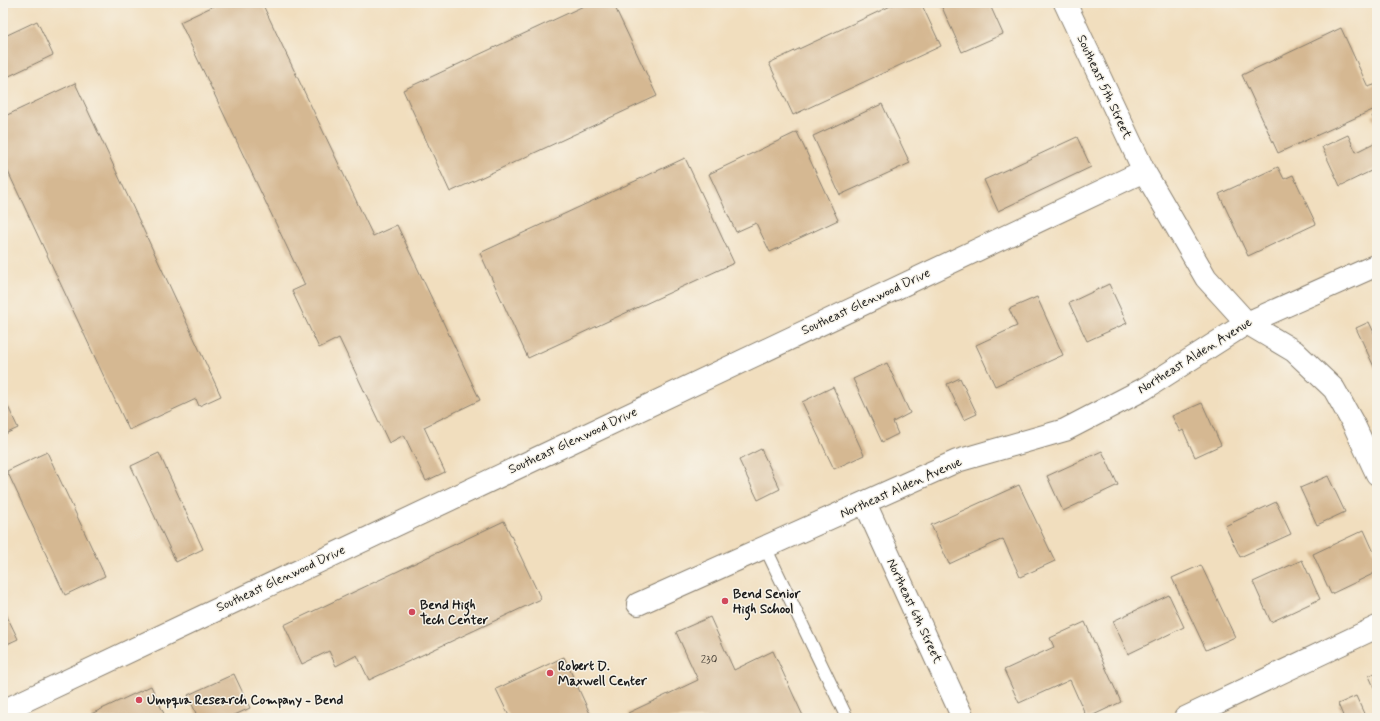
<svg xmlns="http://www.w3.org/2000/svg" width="1380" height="721" font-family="Mynerve,sans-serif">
<rect width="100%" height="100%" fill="#f7f3e8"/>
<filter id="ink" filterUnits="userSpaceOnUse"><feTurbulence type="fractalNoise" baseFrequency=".025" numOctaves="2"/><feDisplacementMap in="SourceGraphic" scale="8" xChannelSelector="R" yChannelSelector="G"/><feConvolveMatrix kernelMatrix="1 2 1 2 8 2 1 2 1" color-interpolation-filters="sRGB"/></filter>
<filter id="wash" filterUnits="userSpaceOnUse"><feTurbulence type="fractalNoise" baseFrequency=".012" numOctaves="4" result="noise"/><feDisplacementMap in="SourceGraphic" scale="16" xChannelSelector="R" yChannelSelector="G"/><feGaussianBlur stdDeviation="0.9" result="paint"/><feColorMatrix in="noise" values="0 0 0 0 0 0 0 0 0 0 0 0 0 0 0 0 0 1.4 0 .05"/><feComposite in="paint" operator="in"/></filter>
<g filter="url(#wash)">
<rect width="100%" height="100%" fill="#f1debe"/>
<g id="blocks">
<path fill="#d5b892" d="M220,3H262L373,236L397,225L480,400L424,427L445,472L426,481L404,435L389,443L339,338L319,348L292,291L305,285L180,22Z
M590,3H613L657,96L450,192L403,90Z
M897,3H921L941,46L793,115L769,63Z
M940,3H989L1003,34L962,52Z
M37,21L53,55L3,79V37Z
M1341,28L1368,87L1377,84V108L1278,153L1242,75Z
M75,83L221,396L199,406L196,399L129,430L3,161V117Z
M882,104L910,163L840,195L813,136Z
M1377,114V126L1372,116Z
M797,132L838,220L770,252L756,223L736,232L709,174Z
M1348,135L1356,152L1374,143L1377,150V168L1340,186L1322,147Z
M1077,137L1091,167L998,211L984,180Z
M685,158L734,263L528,358L480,253Z
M1278,167L1284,179L1293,175L1316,224L1248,256L1219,194Z
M1109,284L1127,323L1087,341L1069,303Z
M1037,297L1063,355L995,386L976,345L1017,326L1009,309Z
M1369,322L1377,339V368L1375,369L1356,328Z
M887,363L910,413L893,422L898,434L882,442L853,379Z
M960,378L977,414L964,420L947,384Z
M833,387L864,455L834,469L802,402Z
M3,396L18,428L3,435Z
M1202,403L1221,445L1195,457L1183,430L1180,432L1172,416Z
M761,449L780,489L758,500L739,460Z
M1102,451L1118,485L1063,511L1047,476Z
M47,452L105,576L65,595L7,471Z
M159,453L203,549L176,562L131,466Z
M1328,476L1345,512L1317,525L1300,488Z
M1019,485L1055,561L1020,577L1003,539L949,564L931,525Z
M1276,502L1291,534L1240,557L1225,526Z
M504,521L541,599L369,680L357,655L336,666L329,651L302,664L284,625Z
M1364,530L1377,559V572L1331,594L1313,554Z
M1302,560L1320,599L1271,622L1253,582Z
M1201,565L1235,637L1206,650L1172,578Z
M1169,595L1184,627L1128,654L1113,621Z
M3,608L18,639L3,646Z
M710,617L734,670L773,651L804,718H630L628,713L698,680L676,632Z
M1085,622L1121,702L1087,718L1070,680L1019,703L1004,670L1054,647L1050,638Z
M564,657L592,718H510L496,689Z
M1377,672V694L1369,676Z
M234,674L250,708L228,718H198L188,695Z
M151,686L166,718H93L91,714Z
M1356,696L1366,718H1344L1338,704Z"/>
</g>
</g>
<g filter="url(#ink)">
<use href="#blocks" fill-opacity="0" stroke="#867d6d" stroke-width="1"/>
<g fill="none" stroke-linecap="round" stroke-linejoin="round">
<g stroke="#867d6d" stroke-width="14">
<path id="service" d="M765,547L847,718"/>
</g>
<g stroke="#867d6d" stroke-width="24">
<path id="minor" d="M1065,3L1144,171L1206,278L1247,323L1294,351L1334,389L1354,425L1377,474
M865,503L963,718
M638,604L957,461L1065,430L1144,389L1247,323L1377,265
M3,711L1144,171
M1185,718L1377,627"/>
</g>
<use href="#service" stroke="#fff" stroke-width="12"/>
<use href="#minor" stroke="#fff" stroke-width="22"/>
</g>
</g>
<g fill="#d1495b" stroke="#f7f3e8" stroke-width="1.5">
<circle cx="725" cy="601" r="4"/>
<circle cx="412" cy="612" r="4"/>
<circle cx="550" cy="673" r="4"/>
<circle cx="139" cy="700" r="4"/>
</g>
<g text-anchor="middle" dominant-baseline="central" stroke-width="3" stroke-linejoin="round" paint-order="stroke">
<g font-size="11" fill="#4a433a">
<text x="709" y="660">230</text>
</g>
<g font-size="13" fill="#1c1c1c" stroke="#f7f3e8">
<text transform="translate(1104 87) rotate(65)">Southeast 5th Street</text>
<text transform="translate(866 302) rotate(-25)">Southeast Glenwood Drive</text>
<text transform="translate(1195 356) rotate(-32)">Northeast Alden Avenue</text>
<text transform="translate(573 441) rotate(-25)">Southeast Glenwood Drive</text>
<text transform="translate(901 488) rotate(-24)">Northeast Alden Avenue</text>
<text transform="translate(281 579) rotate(-25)">Southeast Glenwood Drive</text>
<text transform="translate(914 611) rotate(65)">Northeast 6th Street</text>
</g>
<g font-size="13" font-weight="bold" fill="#1c1c1c" stroke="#f7f3e8" text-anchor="start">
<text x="733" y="594">Bend Senior<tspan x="733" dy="15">High School</tspan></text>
<text x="420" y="605">Bend High<tspan x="420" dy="15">Tech Center</tspan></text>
<text x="558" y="666">Robert D.<tspan x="558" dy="15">Maxwell Center</tspan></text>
<text x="147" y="700">Umpqua Research Company - Bend</text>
</g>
</g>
<rect width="1380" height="721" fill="none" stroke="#f7f3e8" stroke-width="16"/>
</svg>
